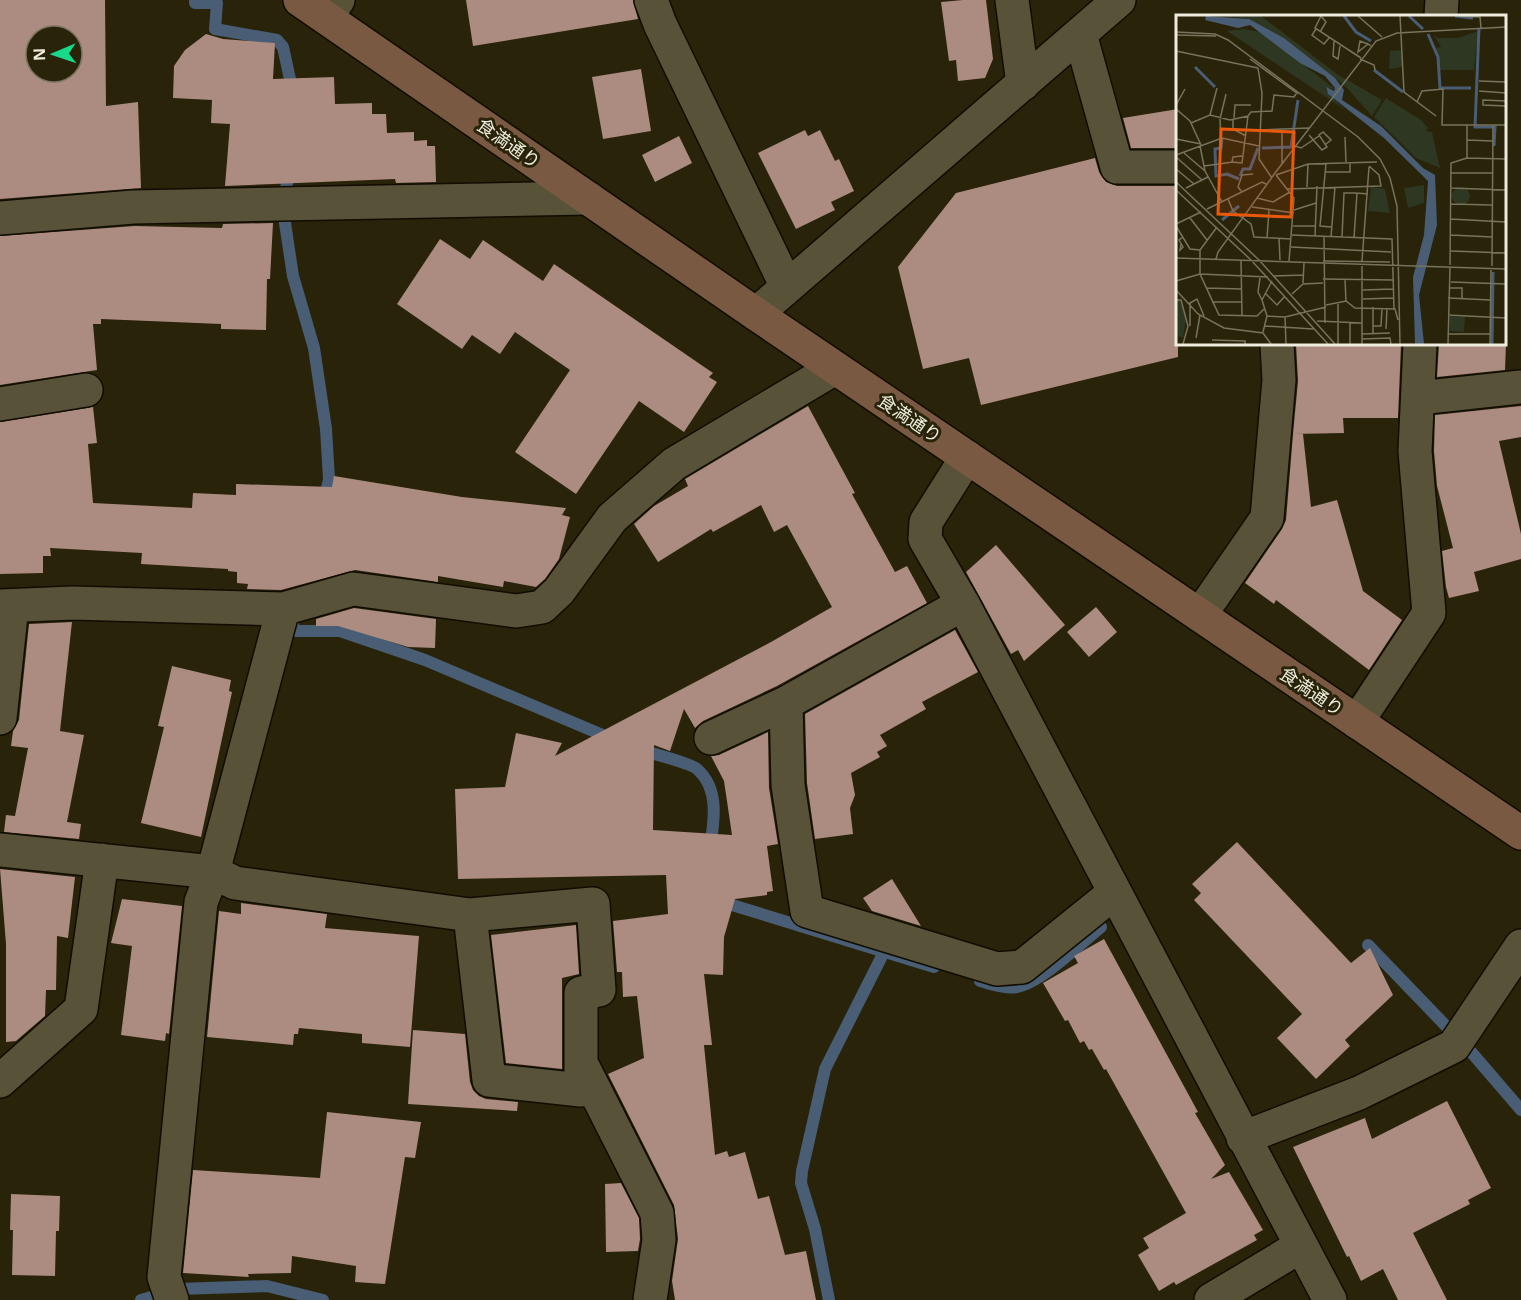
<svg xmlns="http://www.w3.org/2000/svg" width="1521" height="1300" font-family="'Open Sans','Noto Sans JP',sans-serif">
<rect width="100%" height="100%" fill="#282309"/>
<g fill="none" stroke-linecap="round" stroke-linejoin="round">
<path stroke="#495d75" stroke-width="12" d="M195,0V3H217L215,29L277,40L283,47L293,93
M289,170L286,189L285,223L293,276L314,348L326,429L329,479L324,501
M294,619L291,631H340L425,660L612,739
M640,750C651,753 690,763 697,769C720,789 714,822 710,848
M719,901L934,967
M1368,945L1472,1053L1521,1110
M980,981C992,984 1004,989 1017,987C1041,983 1081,943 1101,927
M141,1300L179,1289L267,1286L323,1300
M829,1300L815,1229L801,1183L802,1171L825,1069L884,952"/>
</g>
<path fill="#ac8b81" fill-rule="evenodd" d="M0,0H105L106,106L138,102L141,188L0,199ZM36,36H72V72H36Z
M466,0H633L638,19L473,46Z
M963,0H986L993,59L985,78L958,81L956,60L949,61L941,2Z
M206,34L223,39L275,43L273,79L334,77L335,104L372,103V114H386L387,133L414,132V141L427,140V146H435L436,182L396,183L395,179L225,186L230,124L211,123L212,100L173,98L174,66L185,50Z
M641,69L651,131L603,139L592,77Z
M1178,109V148H1131L1123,118Z
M805,130L808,136L820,130L835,161L839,159L854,191L831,202L835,210L796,229L758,153Z
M679,136L692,163L655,182L642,155Z
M1095,158L1099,172L1106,182L1117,186H1178V357L981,405L969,358L923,369L898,267L956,193Z
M273,223L270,279H267L266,330L221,329V324L101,319V324H93L97,370L0,385V236L134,226L222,228L223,224Z
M440,239L470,259L483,240L543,281L554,264L713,373L709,377L717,382L684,432L639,401L576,494L515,452L570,370L515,332L500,354L472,335L462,349L397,304Z
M1296,344H1401L1398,418H1343L1344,433L1293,434L1298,381Z
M1439,344H1506L1505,370L1437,377Z
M808,406L855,493L852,494L895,572L907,566L927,603L777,686L703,721L695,728L684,709L670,751L654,745L653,830L732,835L724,781L711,756L719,755L768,732L769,788L778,844L767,846L773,891L767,892V895L735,899L724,937L723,975L704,974L712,1045H704L715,1155L727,1151L729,1157L745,1152L758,1199L769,1196L785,1255L806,1251L816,1300H675L672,1281L678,1239L674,1205L608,1074L644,1058L637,996L623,997L622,972H617L613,921L668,914L666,875L458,879L455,789L505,787L516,733L562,743L555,756L771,642L832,607L787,525L774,532L761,505L713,532L711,529L658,562L634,524L654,506L688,486L685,479Z
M1521,406V437L1499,441L1521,534V559L1474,572L1479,591L1449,598L1446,587L1442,551L1453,548L1437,486L1434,451L1435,415Z
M93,407L97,443L88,444L93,503L192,508L193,493L236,495V484L332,487L334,476L462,497L566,508L562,515L570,517L559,559L545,579L536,587L504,581L503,587L438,576V582L355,570L281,590L247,589L248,584L237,583V572L228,571V569L141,564L142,553L50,548L51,556H43V573L0,574V422Z
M1293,434H1303L1311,507L1337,500L1363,591L1402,620L1369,670L1276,600L1274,604L1245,583L1282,529L1286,520Z
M996,545L1065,625L1024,661L1018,650L1011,654L966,572Z
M1096,607L1117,632L1089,657L1067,632Z
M354,608L436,619L435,648L408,647L338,626H316V619Z
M72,622L60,731L84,735L67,822L81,824L79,839L4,832L6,815L15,816L28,748L11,746L13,731L19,720L29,624Z
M955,630L978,672L922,702L926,709L880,735L887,746L877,752L880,757L851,773L855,795L850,808L853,834L815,839L807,783L805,714Z
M172,666L231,680L229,691L232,692L201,837L141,823L164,727L158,726Z
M1237,842L1351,963L1370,948L1393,995L1345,1040L1350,1046L1316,1079L1277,1038L1302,1014L1194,900L1201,893L1192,884Z
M0,869L75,877L68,938L57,936L56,990H46L45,1016L16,1041L6,1042V944Z
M892,879L921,926L872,911L863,898Z
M122,899L182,906L169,1034L166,1033L165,1041L121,1035L132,946L111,943Z
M241,903L327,914L325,928L419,936L410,1047L362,1043V1034L299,1028L298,1034H294L293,1045L207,1037L219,911L241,914Z
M576,925L579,974L562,978V1069L506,1063L491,935Z
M1104,939L1198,1112L1195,1113L1225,1165L1211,1179L1229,1172L1263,1230L1254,1235L1257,1240L1176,1285L1174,1282L1159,1291L1138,1255L1149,1248L1143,1238L1186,1213L1106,1069L1104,1070L1092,1049L1089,1050L1084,1041L1080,1043L1068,1020L1065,1021L1043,983L1078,963L1074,956Z
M413,1030L465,1034L470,1082L473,1090L479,1096L486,1099L518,1102L517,1111L408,1104Z
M1447,1101L1491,1188L1468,1200L1470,1204L1413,1233L1447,1300H1398L1383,1269L1361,1281L1349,1256L1347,1257L1293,1147L1365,1118L1372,1139Z
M327,1112L421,1122L415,1158L405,1157L385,1284L355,1282L356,1266L292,1256L291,1273L248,1274L249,1277L183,1273L193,1170L320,1178Z
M621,1183L639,1218L640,1239L638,1251L606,1252L605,1184Z
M11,1194L60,1196L59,1231H56L55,1276L12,1275L13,1230H10Z"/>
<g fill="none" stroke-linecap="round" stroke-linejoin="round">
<g stroke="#110c00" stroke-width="36">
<path id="street" d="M651,0L660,24L787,287
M1012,0L1023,84
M1441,16L1442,0
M327,18L338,0
M1080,34L1117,167H1178
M0,218L133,207L588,198
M756,314L1119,0
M1419,398L1521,387
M0,404L86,390
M967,457L926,522L925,539L963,604L1330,1300
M0,606L73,603L283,609L353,589L516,611L542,607L559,591L612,518L674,464L835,368
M1200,615L1267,518L1279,380L1277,344
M786,703L788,785L807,911L997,969L1022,967L1115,892
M0,718L12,606
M1357,722L1429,613L1415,451L1420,344
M711,738L786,703L963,604
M0,850L213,872L235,883L470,915L593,904L599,990L581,993V1090L489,1080L470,915
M581,1063L657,1213L659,1240L650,1300
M0,1081L81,1009L102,860
M1243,1138L1359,1093L1454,1046L1521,946
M172,1300L164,1277L201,902L213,872L283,609
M1211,1300L1301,1246"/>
</g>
<g stroke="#110c00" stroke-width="36">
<path id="secondary" d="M300,0L756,314L1521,833"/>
</g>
<use href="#street" stroke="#585338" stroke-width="33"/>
<use href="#secondary" stroke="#7a5943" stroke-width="33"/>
</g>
<g text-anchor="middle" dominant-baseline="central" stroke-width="6" stroke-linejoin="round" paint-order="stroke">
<g font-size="18" fill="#eeecdc" stroke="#282309">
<text transform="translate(509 143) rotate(35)">食満通り</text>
<text transform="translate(910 418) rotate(34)">食満通り</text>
<text transform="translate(1312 691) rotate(34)">食満通り</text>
</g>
</g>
<g transform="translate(1176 15)">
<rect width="330" height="330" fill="#282309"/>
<path d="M49,1H85L161,59L206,85L196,101L170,72L108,23L73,4ZM67,14L85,17L150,67L159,74L149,73L152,79L171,96L51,16ZM302,16L298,55H263L260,33L265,32L257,19L261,23H282ZM226,35V52L213,54L214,36ZM210,83L245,105L252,113L250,116L256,117L264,153L240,143L198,102ZM248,170V188L232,193L228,173ZM195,172L209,174L214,198L192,196ZM276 181a9 9 0 1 1 18 0a9 9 0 1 1-18 0ZM0,285L4,286L10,304L7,323L0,320ZM274,301L289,302L288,317L274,316Z" fill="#2e3721"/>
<path d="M30,1L73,4L108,23L159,63L168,75L166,85L205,111L247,153L259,160L261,210L243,280L248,329H239L237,262L248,220L252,166L208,123L152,79L150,72L158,76L159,73L149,61L124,48L74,10L62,13L29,5Z" fill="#495d75"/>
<path fill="none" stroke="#495d75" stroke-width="3" d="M168,1L180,17L195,26M233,1L247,14M279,1L297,3M303,13L299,112H319L318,131M252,19L262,42L264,73H295M19,52L39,72M198,55L227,77M46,124L45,133L39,134L40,161L51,159L63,164M86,133L115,132L122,85M64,161L67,154H74L82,133M46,205L63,191M316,329L317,257"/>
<path fill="none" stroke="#77735d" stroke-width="1.5" d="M145,1L139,13L185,43M182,1L206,22M224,1L228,77L260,101M283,1L304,2L305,13M140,14L136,20L148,29L153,23M0,17L39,19L52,25L182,122L204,144L214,163L221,191L224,329M144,17L150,7L145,1M0,20L40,21M158,26L157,41L162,44L164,31M192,29L182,37L184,26L192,29L195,31M0,36L82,53M74,44L122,79M184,44L198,50L199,55M82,53L86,78L83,144L96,163M303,66L330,67M303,76L330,78M330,86L307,85V90L330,91M241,87L246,76L267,74L266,110H330M0,90L9,74M0,94L14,106L25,130M34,100L41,73M58,103L59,90H75M57,105V114L70,121M15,108L34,100L54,105L72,101L75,97L96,96L98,80L118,82L120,79M84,115L133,113M106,115V149M133,120L146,135L151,132L143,120L147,117L155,125L150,129M169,122L170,147M0,124L25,129M45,124L44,104L50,79M291,125L316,126M24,131L29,156L46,187M119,131L125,133L143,121M8,138L29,156M0,140L46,123L83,131M66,141L57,142L56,147L66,148L72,101M0,142L26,165M291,143V110M150,149L144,211L155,212M28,151L57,147M0,154L18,169M149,157H174V148M275,158H316M100,160L132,149L201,147M100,160L118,183L113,246M0,167L83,245L159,329M131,172L132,149M10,173L32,162M274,173L330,175M111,174L205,171L203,160L193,151M0,175L75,245L152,329M66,177L62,172L66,160L77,159M81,183L97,187L114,177M52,184L57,196L75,209L78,222L115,224M275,189L316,190M76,192L118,198M31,194L86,167L90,169M118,195L140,188M14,203L31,225M274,204L330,207M0,209L25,197M0,211L14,234L24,235M117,211H139M41,212L24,235V259L43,300L81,301L88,294M116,220L216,224L218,294M275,220L316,222M139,221L141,171M148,222L149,308M155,222L159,172M166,222L168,178H181M91,223L93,195M103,223L104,245M178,223L181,178L192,179M5,229L4,235L7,232L3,225L7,222M115,232L215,237M275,236L330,238M0,243L330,254M40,244L42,237L99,158L200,26L221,18L330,12M65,246L66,301M147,246L214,247M186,246L193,152M274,250L275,148L291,143L330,144M316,251L317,110M98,261L128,260M84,263L82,277L86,285M147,264L217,265M169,265L170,286M0,266L24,259L92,262M275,267L330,269M127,268L128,248M30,273L66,274M274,273H286V284M0,275L22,299L48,313L87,318L95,329M187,275L217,274M89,278L101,290L109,281M116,279L127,269L147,268M272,283L315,285M187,284L217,283M0,285H5L12,311L7,329M14,287V311M36,287H66M14,288L21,284L28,301M150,290L170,286L179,293L219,294L222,305M272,300L330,303M91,301L109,302L150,292M109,302L110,329M141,306L186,308M174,307V329M89,311L137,314M197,311H205L206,293M210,314L211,293M87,317L91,301L86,285L96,266M186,319L214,318M197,319V292M273,319H314M20,323L24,300M186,324L214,323L215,329M36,325L69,326V329M162,329V287M186,329V251M272,329L274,253M314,329L315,255"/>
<path fill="#e8590c" fill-opacity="0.15" stroke="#e8590c" stroke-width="3" d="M45,114L118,117L115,202L42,199Z"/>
<rect width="330" height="330" fill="none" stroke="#eeecdc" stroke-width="3"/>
</g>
<g transform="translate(54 54) rotate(268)"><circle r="28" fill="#282309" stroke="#77735d" stroke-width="1.5"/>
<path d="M0-4.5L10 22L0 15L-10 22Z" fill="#18d989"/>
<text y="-9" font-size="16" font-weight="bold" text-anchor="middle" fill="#eeecdc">N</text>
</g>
</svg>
